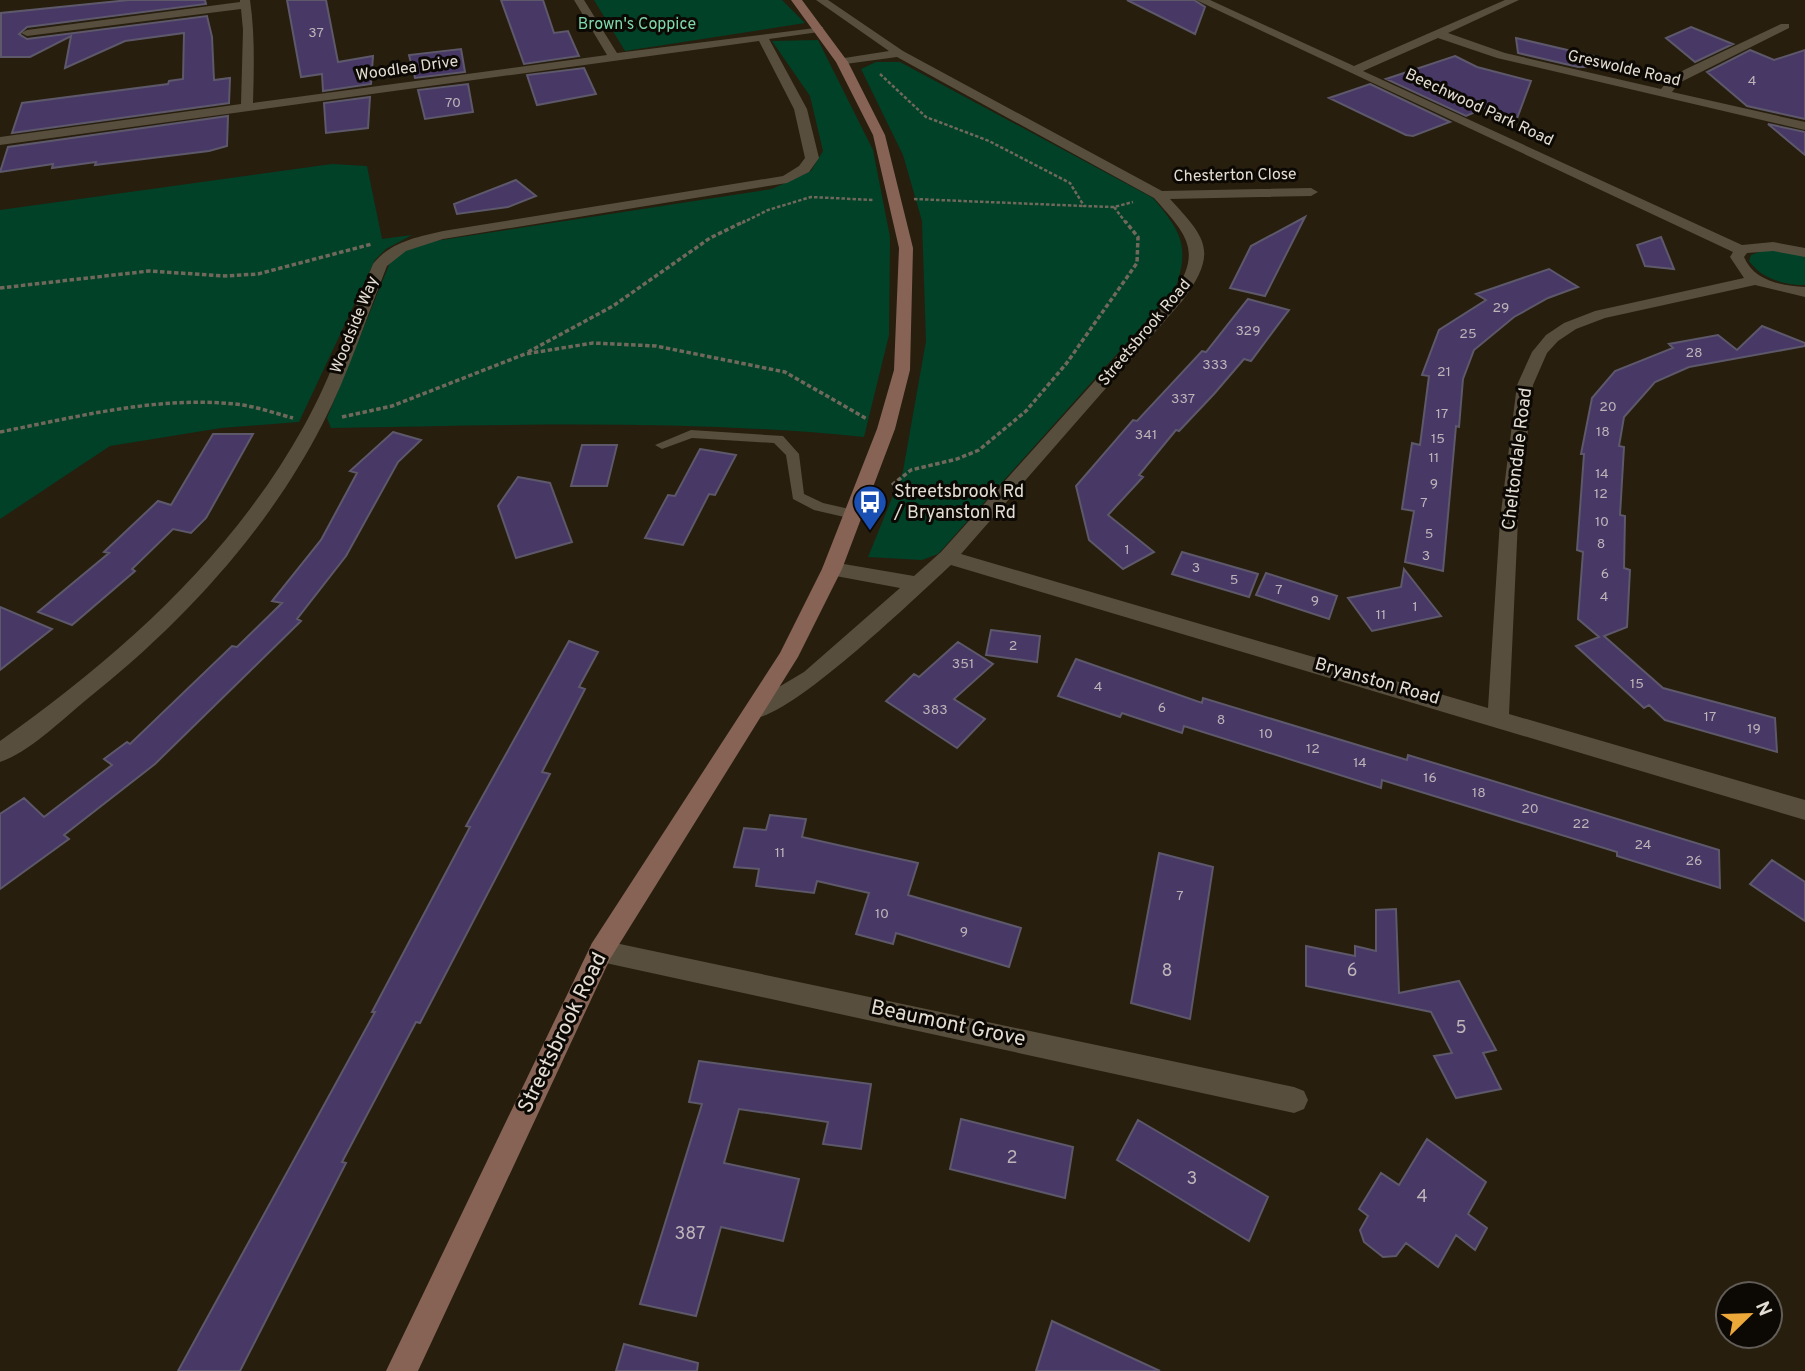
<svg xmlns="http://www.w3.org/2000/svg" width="1805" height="1371" font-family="Overpass,sans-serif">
<rect width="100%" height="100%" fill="#271e0e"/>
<path fill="#004128" d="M594,0H782L805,23L625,51Z
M818,40L873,150L890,237L889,335L864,437C686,419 509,425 331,428L327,418L391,260L401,252L422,243L772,189L811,171L823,151L810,96L772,41Z
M876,62H900L1153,198C1180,230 1191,246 1175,289L938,554L922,560L868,557L903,471L926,341L922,221L903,155L861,69Z
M332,164L367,166L382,239L412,235L386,249L375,260L299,422L221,428L110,446L0,519V210Z
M1770,248L1805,256V285C1784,285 1762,279 1749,261L1751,255Z"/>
<path fill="#483866" stroke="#5d586a" stroke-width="2" d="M129,0H205L206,4L27,27L19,34L27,39L207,16L212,37L214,80L230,78L229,103L12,133L22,103L168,84L169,81L183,79L184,33L125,41L65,68L71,36L30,57H1V13Z
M287,0H326L338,62L373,56L371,84L323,91L322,74L301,77Z
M501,0H543L554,33L568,31L579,56L524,64Z
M1127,0H1194L1205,7L1195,34Z
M1691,27L1733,44L1695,62L1666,38Z
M1516,38L1602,58L1601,67H1578L1518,53Z
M461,49L465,72L415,78L409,55Z
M1750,50L1774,60L1805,50V119L1747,106L1707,72Z
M1455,56L1477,67L1531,81L1516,121L1487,107L1466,116L1386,79Z
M584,68L596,94L537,105L527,75Z
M468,84L473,112L425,119L418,90Z
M1370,84L1450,122L1413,136L1406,135L1329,98Z
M370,97L368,128L326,133L324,103Z
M228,116L227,146L209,151L95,165L96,162L52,168L53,164L0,172L8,147Z
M1768,124L1805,132V155Z
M516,180L536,196L508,207L457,214L454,204Z
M1305,217L1265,296L1230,288L1251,246Z
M1661,237L1674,269L1645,266L1637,245Z
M1549,269L1578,287L1548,298L1514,317L1474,350L1463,379L1459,427L1456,426L1443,571L1405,562L1414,511L1402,509L1412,443L1420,445L1429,376L1422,375L1439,330L1486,300L1476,294Z
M1248,299L1289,310L1251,361L1244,359L1214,394L1179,431L1176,430L1139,475L1143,477L1108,515L1154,552L1123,569L1089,540L1076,486L1133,420L1137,421L1202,351L1206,352Z
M1762,326L1805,343V346L1689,367L1655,382L1624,417L1619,446L1624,447L1620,515L1625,516L1624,568L1630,570L1627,627L1604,636L1663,688L1775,718L1777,752L1665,720L1649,705L1644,708L1576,646L1599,637L1578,619L1583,552L1577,550L1584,454H1581L1592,398L1615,371L1673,348L1669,344L1718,335L1737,350Z
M393,432L421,440L398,462L346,556L297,619L301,621L155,764L64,835L69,839L0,889V814L24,798L44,817L112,765L104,759L127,742L130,744L232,646L237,647L282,603L272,601L321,540L357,473L350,471Z
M213,434H253L206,518L191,533L173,529L132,569L135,571L72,625L38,612L109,553L104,552L158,501L171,505Z
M582,445H617L607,486H571Z
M700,449L736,455L715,495L709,494L683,545L645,538L668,495L675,496Z
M518,477L550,483L572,542L516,558L498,506Z
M1182,552L1258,574L1249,597L1172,574Z
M1404,569L1441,616L1372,631L1348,598L1401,587Z
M1266,573L1337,596L1329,619L1256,595Z
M0,607L52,629L0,670Z
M991,630L1040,636L1037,662L986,655Z
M569,641L598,652L579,687L585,689L542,772L550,774L420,1023L416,1022L342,1162L346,1163L240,1371H178L375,1012H372L470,827L466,826Z
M958,642L993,664L954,699L985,719L957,748L886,701L914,674L919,677Z
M1076,659L1202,703L1203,698L1407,760L1408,755L1719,850L1720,888L1617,856V852L1382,780L1381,788L1184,726L1182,733L1122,713L1120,717L1058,696Z
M770,815L806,819L802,837L918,863L908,895L1021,928L1009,967L896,933L893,944L856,934L869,893L817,881L814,893L756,886L759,869L734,867L744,828L766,830Z
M1159,853L1213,867L1190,1019L1131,1003Z
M1772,860L1805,882V921L1750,884Z
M1396,909L1399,993L1459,981L1496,1050L1483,1053L1501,1089L1456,1098L1434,1056L1452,1053L1431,1012L1306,986V946L1355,956V946L1376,951V910Z
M699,1061L871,1084L861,1149L823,1144L828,1122L739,1109L724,1163L799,1179L783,1241L721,1227L696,1316L640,1304L702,1104L689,1102Z
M961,1119L1073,1147L1065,1198L950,1169Z
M1138,1120L1268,1197L1249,1241L1117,1160Z
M1427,1139L1486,1182L1468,1214L1487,1228L1475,1250L1456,1235L1438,1267L1406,1243L1396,1256L1383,1257L1364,1242L1360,1230L1368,1216L1359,1209L1381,1173L1399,1185Z
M1052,1321L1160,1371H1036Z
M624,1344L698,1363L697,1371H616Z"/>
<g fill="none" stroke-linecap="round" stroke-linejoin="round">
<path stroke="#70685b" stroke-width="2.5" stroke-dasharray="3.5 2" stroke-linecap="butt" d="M880,74L926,117L989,141L1070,183L1084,206L1114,207L1133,202
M914,199L1084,206
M1114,207L1126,223
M742,223L768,210L811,197L874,200"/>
<path stroke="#70685b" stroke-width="3.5" stroke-dasharray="4.5 2.5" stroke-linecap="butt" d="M0,288L149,271L225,276L258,274L372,244
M528,352L613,306L710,238L745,221
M342,417L392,406L525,354L593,343L656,346L785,372L867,419
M0,432C77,417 156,396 235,404C255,406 274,413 293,418
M892,485L911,470L957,459L979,450L1026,411L1066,364L1137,263L1138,237L1125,221"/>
<path fill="#584e3d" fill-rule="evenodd" d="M691,430L783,436L799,454L804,494L823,503L858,511L860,514L853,519L814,510L793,499L786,455L774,443L692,438L662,449L655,445Z"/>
<path fill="#584e3d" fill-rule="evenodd" d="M240,0H250C255,34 254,68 253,103L607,55L574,0H584L617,53L823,27V31L819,32L769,39L807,109L819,158L809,172L787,183L443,239L406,251L387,266C366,318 349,373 323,423C268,531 181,625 86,700C63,719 28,753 0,762V741C120,656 232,556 304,426C333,375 350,318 373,264C390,242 417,237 443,231L783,176L799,166L805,158L794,109L759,41L0,145V137L241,104L243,30L241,9L27,36L21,33L27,30L240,2Z
M816,0H828L903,51L1162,191L1311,188L1318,192L1311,196L1170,199C1207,239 1218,252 1183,300L961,554L1488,708L1500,520L1517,385L1532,352L1546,335L1564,323L1595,311L1744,278L1730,257L1733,252L1196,0H1210L1354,66L1505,0H1519L1448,33L1505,53L1661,89L1671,77L1686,69L1781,24H1789V28L1679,83L1672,92L1805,122V130L1497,58L1438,38L1363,71L1742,245L1773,242L1805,248V257L1773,251L1747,253L1744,257C1754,281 1782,286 1805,287V297L1755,285L1605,318L1576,329L1558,341L1547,353L1533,385L1518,520L1509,714L1805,800V820L951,565C921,592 781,729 747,718L744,712L747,706L804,672L900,588L825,574L822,569L825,564L832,562L914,576L941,552L1173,294C1204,250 1185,233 1154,198L897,57L838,65V59L889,51Z
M601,940L1294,1087L1304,1091L1308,1100L1304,1109L1294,1113L601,962L592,959L589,951L592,943Z"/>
<path fill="#866355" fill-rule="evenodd" d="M791,0H802L848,62L885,135L913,248L910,370L895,429L842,569L798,657L610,959L418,1371H386L592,943L780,653L822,569L877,429L894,370L899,248L873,135L836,62Z"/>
</g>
<defs>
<g id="bus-pin" transform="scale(1.75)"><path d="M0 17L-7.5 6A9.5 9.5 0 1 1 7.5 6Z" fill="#1a4fb4" stroke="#0c0804"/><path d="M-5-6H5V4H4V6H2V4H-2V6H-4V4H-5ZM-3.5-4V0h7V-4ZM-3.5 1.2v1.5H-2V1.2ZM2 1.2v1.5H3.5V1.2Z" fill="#fff"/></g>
</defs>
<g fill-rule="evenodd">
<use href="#bus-pin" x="870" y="502"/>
</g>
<g text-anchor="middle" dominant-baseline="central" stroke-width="6" stroke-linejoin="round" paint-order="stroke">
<g font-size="14" fill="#bcb4b8">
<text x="316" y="33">37</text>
<text x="1752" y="81">4</text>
<text x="453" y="103">70</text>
<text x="1501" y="308">29</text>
<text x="1248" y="331">329</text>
<text x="1468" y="334">25</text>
<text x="1694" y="353">28</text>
<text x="1215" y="365">333</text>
<text x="1444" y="372">21</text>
<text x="1183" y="399">337</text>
<text x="1608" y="407">20</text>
<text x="1442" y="414">17</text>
<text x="1603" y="432">18</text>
<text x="1146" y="435">341</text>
<text x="1438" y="439">15</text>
<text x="1434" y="458">11</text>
<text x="1602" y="474">14</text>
<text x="1434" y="484">9</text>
<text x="1601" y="494">12</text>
<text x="1424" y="503">7</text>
<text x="1602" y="522">10</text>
<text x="1429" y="534">5</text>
<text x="1601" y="544">8</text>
<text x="1127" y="550">1</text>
<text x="1426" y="556">3</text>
<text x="1196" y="568">3</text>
<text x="1605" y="574">6</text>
<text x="1234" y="580">5</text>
<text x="1279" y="590">7</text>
<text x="1604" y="597">4</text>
<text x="1315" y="601">9</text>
<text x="1415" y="607">1</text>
<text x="1381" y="615">11</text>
<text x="1013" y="646">2</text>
<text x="963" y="664">351</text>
<text x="1637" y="684">15</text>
<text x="1098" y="687">4</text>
<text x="1162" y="708">6</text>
<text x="935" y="710">383</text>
<text x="1710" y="717">17</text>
<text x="1221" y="720">8</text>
<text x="1754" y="729">19</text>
<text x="1266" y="734">10</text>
<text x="1313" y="749">12</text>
<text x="1360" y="763">14</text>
<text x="1430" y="778">16</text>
<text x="1479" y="793">18</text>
<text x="1530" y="809">20</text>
<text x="1581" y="824">22</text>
<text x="1643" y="845">24</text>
<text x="780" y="853">11</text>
<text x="1694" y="861">26</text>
<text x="1180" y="896">7</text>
<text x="882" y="914">10</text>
<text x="964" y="932">9</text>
</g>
<g font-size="16" fill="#7ed7aa" stroke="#0c0804">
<text x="637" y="25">Brown's Coppice</text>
</g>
<g font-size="16" fill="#e3ddd3" stroke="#0c0804">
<text transform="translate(407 69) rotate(-8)">Woodlea Drive</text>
<text transform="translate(1624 69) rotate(13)">Greswolde Road</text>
<text transform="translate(1479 108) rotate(25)">Beechwood Park Road</text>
<text transform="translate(1235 176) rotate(-1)">Chesterton Close</text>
<text transform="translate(355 325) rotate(-68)">Woodside Way</text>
<text transform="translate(1145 333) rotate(-50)">Streetsbrook Road</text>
</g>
<g font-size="18" fill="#e3ddd3" stroke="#0c0804">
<text transform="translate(1518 459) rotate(-83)">Cheltondale Road</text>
<text transform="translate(1377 682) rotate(16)">Bryanston Road</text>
</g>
<g font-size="18" fill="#e3ddd3" stroke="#0c0804" text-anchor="start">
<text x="894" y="492">Streetsbrook Rd<tspan x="894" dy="21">/ Bryanston Rd</tspan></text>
</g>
<g font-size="18" fill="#bcb4b8">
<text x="1167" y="971">8</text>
<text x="1352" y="971">6</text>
<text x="1461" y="1028">5</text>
<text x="1012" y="1158">2</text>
<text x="1192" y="1179">3</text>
<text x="1422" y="1197">4</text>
<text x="690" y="1234">387</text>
</g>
<g font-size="21" fill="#e3ddd3" stroke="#0c0804">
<text transform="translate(948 1024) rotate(12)">Beaumont Grove</text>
<text transform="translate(563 1033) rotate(-64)">Streetsbrook Road</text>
</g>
</g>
<g transform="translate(1749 1315) rotate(67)"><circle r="33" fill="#0c0804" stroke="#625d57" stroke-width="2"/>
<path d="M0-5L12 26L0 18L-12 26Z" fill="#eca93a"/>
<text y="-10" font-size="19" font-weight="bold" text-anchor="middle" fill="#e3ddd3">N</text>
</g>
</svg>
